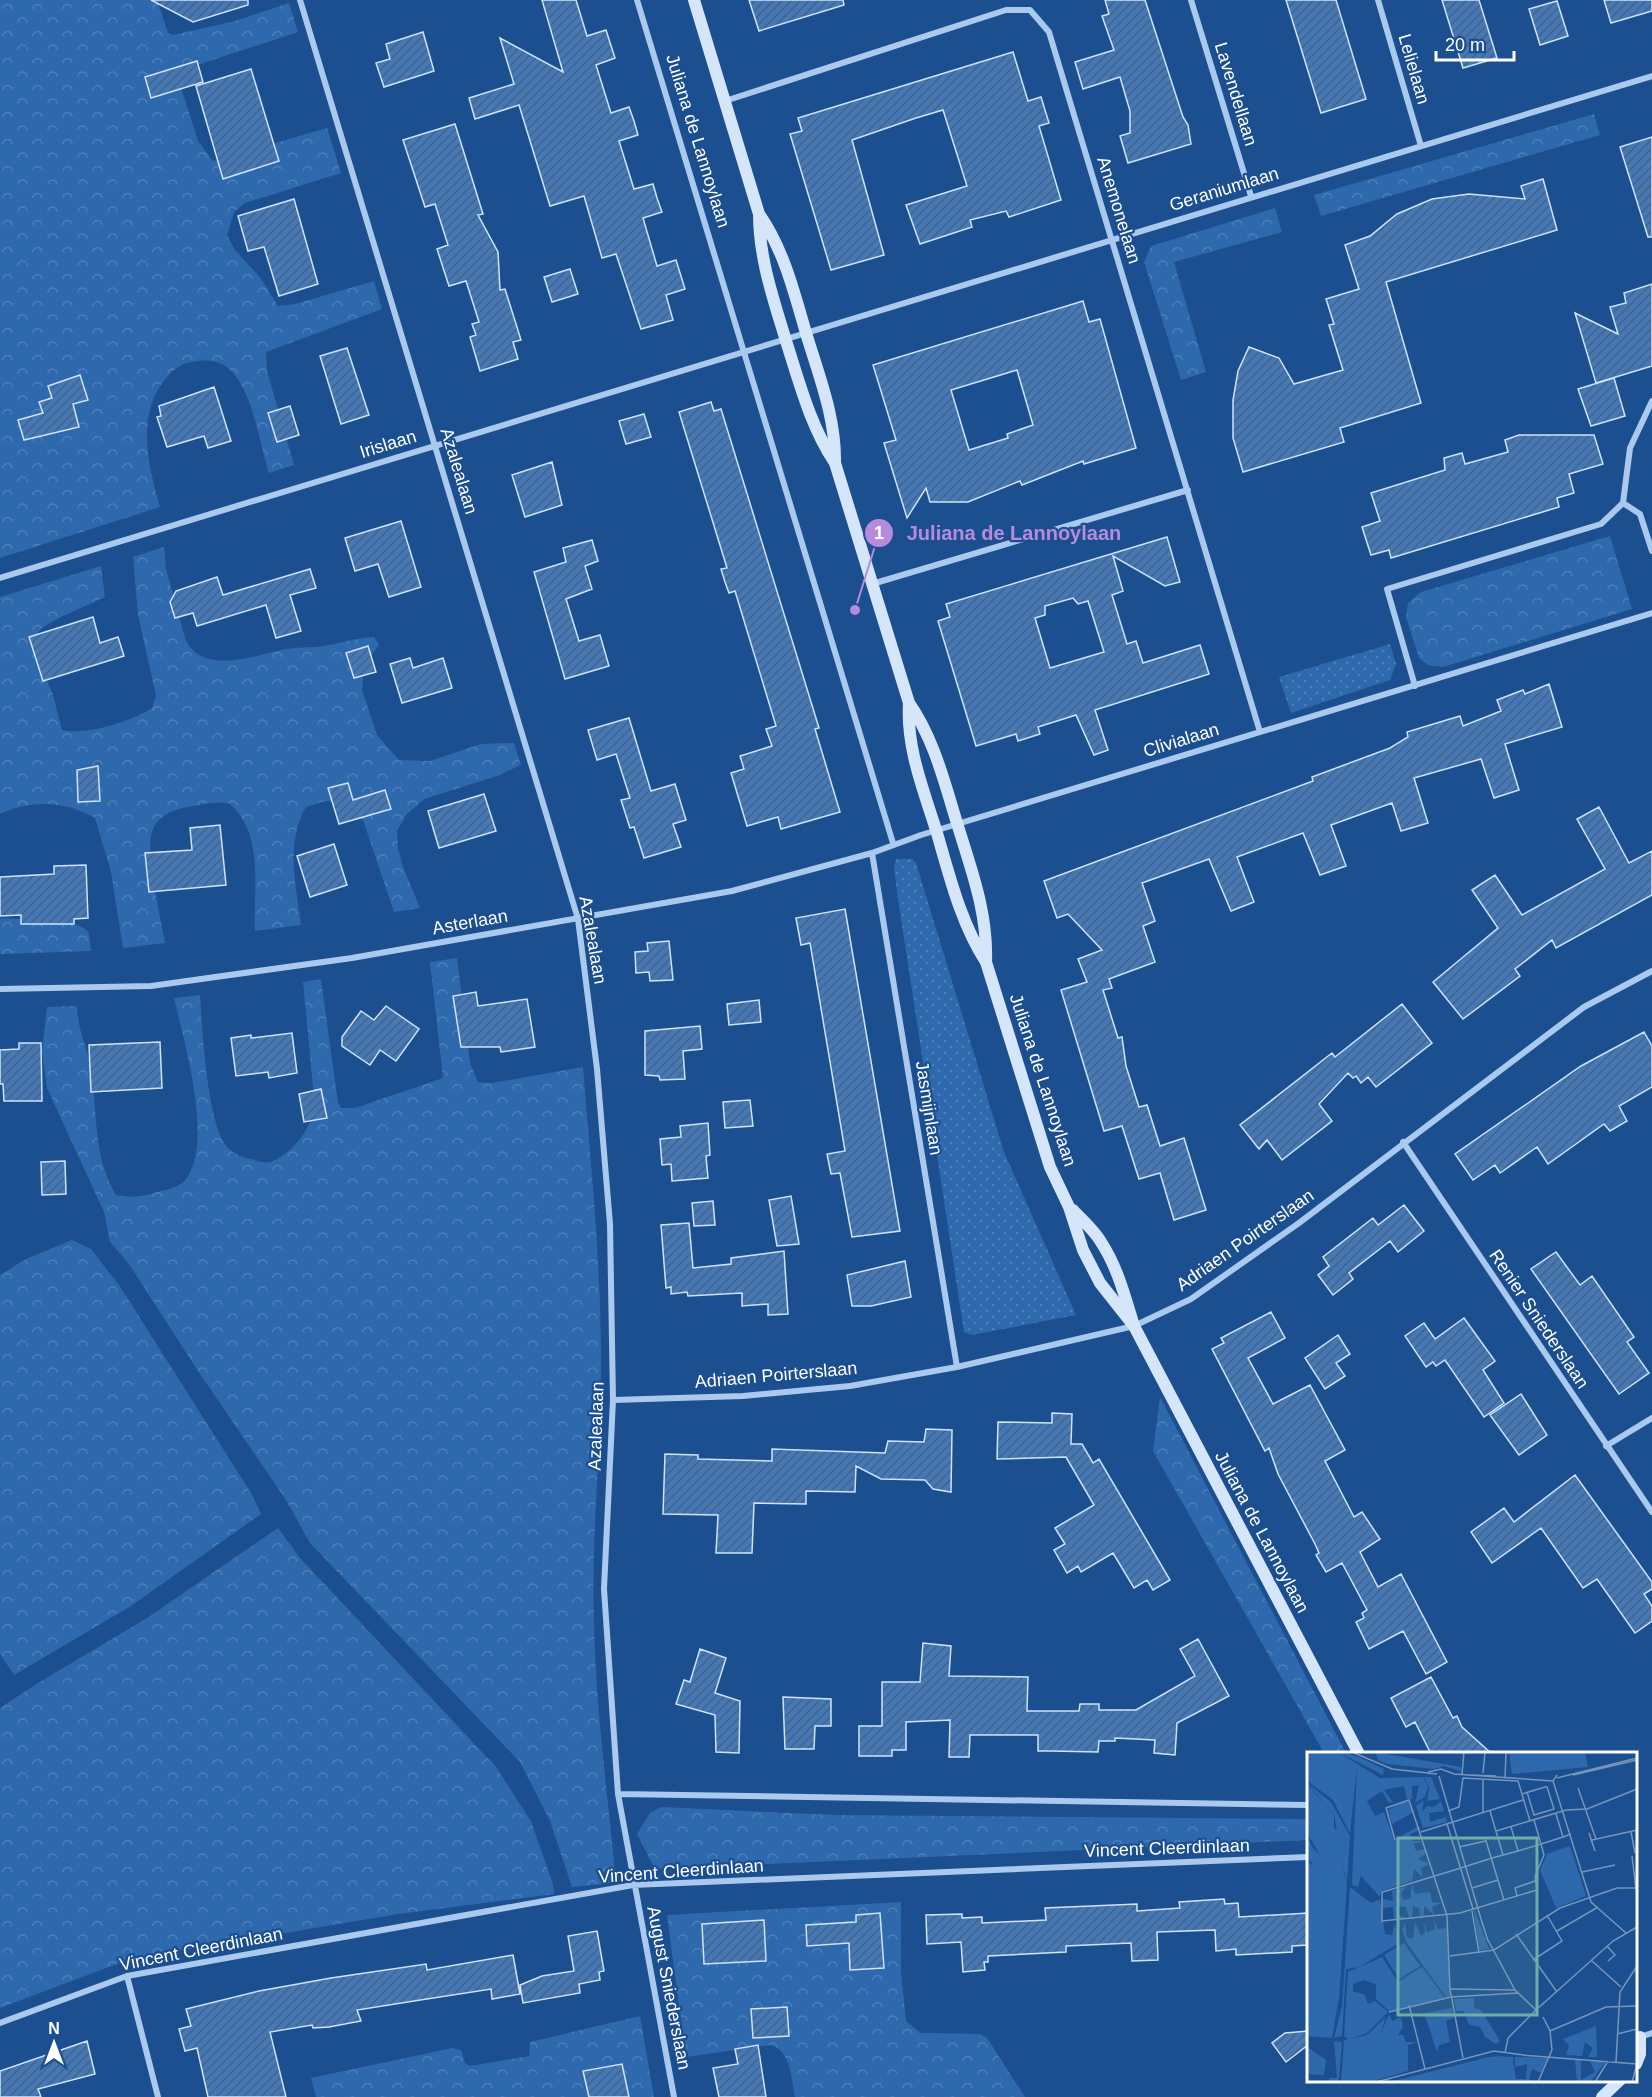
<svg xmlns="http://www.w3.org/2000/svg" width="1652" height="2097" font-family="Arial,sans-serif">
<defs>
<pattern id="grass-dots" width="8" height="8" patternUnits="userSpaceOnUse" patternTransform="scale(1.5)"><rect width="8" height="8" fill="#2e69ad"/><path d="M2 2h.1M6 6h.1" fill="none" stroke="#4d80b9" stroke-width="1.8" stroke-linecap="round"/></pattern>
<pattern id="forest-crowns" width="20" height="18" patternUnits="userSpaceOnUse" patternTransform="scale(1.5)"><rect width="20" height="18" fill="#2e69ad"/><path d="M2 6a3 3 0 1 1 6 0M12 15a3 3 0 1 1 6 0" fill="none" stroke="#4d80b9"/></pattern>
<pattern id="building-hatch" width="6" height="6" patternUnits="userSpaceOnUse" patternTransform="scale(1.5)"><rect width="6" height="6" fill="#4478b7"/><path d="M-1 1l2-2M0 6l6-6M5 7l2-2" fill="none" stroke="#486282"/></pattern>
</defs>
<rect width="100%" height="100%" fill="#1b4f8f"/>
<path fill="url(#grass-dots)" d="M1390,644L1396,664L1390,680L1291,713L1279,677Z
M896,859H912L916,863L1004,1152L1076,1315L972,1335L964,1332L897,892L894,866Z"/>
<path fill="url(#forest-crowns)" d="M0,0H157L168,33L173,35L235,21L289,3L298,32L185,69L180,84L198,141L213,161L327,128L341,173L245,203L234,212L227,235L235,250L260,277L278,306L295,304L374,281L382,309L266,352L267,371L294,465L269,473C260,445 253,396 234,374C225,363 212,359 198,361C184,362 176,367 167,377C135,414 148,465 160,507L0,558Z
M1594,114L1600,135L1321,216L1314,195Z
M1275,208L1282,232L1174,262L1206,372L1181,380L1144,262L1151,246Z
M1610,536L1632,609L1443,667L1428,665L1419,658L1406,617L1408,603L1421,592Z
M164,547L166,569L185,638C201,677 256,655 286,649C298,647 311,648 324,646C341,643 357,638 374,637L379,645L364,665L362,690L377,735L399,760L430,761L481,744L514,743L521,765L497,776L424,799L406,815L397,831L398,848L403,867L420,908L394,912L363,820L338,802L325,801L306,807C285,843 296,885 301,925L255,931C253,889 265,836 230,804C217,800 201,805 188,807C174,809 157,816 152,832C145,854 161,918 165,943L123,948L111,872L95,818C66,801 31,799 0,814V597L101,566L105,597L59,618L43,627L35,636L34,648L53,695L62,730C85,736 133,721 152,708L156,696L138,615L133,557Z
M0,918C16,920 81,918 88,932C90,937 90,945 91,951L0,954Z
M457,958L470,1063L478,1082L492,1083L583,1067C591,1165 601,1264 601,1362C601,1450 591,1538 594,1626C596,1708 607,1790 615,1871L612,1883L572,1887L550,1821L520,1762L310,1543L286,1500L196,1368L129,1264L110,1242L104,1212L47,1088L42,1052L47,1007L77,1006C77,1027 86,1044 90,1064C98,1108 92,1156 116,1195C131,1198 143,1197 157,1192C168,1189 179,1188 186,1179C214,1144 184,1040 174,998L200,995C202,1028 207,1119 225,1144C231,1153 241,1157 251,1159C259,1161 266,1165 273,1161C295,1151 308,1131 315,1109L303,982L321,979L338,1103L341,1108H355L443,1078L430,962Z
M72,1240L91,1249L121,1288L251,1493L261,1514L131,1606L14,1675L0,1654V1275L26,1259Z
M1160,1397L1346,1753H1324L1153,1451Z
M278,1528L301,1559L496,1767L531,1821L553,1884L554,1894L398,1914L130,1959L0,2008V1708L38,1683L147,1618Z
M661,1807L835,1815L1308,1819V1840L655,1869L637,1834L650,1813Z
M901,1902V1972L906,2021L921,2033L980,2034L987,2038L1025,2097H795C791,2078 791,2050 770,2045L686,2057L667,1915Z
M640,2016L654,2097H316L311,2078L452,2048L461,2050L465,2063L470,2066L529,2056L530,2042Z"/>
<path fill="url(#building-hatch)" stroke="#cfe3fa" stroke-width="1.5" fill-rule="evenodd" d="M151,0H248V5L193,22Z
M542,0H576L587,36L606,30L615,58L596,65L611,113L629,107L634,121L638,135L619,141L634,189L653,184L657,198L662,212L643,218L657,266L676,260L685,289L666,295L673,320L641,329L616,254L602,258L584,196L550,206L519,105L475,119L469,98L514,84L500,38L563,72Z
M749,0H843L844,5L759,31Z
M1105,0H1145L1183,117L1188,125L1191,144L1128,163L1120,136L1130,133V111L1120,77L1083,89L1075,62L1114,50L1102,16L1109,14Z
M1286,0H1336L1366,99L1321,113Z
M1442,0H1479L1497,58L1463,68Z
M1604,0H1652V11L1611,23Z
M1557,1L1568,36L1540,45L1529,9Z
M423,32L434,71L384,87L376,63L390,59L386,44Z
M1013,52L1028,101L1041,97L1049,123L1039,126L1061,200L1009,217L1006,211L970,220L972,227L920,244L906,205L967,186L943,110L916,118L852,140L884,255L831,270L790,134L802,131L798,118Z
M197,61L203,82L151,98L145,77Z
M251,69L279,161L223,179L196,86Z
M455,124L483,214L478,215L498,252L500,290L505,289L521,340L513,342L518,359L480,371L470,337L476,335L472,324L479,322L466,281L449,286L437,249L448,245L435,204L425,207L403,140Z
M1652,137V237H1648L1620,147Z
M1543,179L1557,230L1386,282L1421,403L1340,428L1344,442L1243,472L1233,438V400L1238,371L1249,347L1279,358L1294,384L1343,370L1329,325L1334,324L1326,299L1359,289L1345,245L1370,236L1397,214L1432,199L1469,194L1525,199L1521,186Z
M294,199L318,284L279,296L264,247L248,251L238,216Z
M570,269L578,294L552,302L544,277Z
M1652,284V366L1596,383L1575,313L1618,334L1610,307L1626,303L1624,293Z
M1083,301L1089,322L1100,319L1136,448L1084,464L1083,461L1022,485L1020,481L968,502H930L926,488L907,518L884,443L896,440L873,365ZM1017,370L1033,425L1007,434L1008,438L969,450L951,390Z
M347,348L369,415L341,424L320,356Z
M80,375L88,400L73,404L79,427L24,440L18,420L43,413L39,402L52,398L48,386Z
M1614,378L1625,416L1591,426L1578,389Z
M214,387L231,441L208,448L204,436L167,447L157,417L161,416L159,406Z
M711,402L714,411L721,409L819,728L815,729L840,812L781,829L778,817L747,826L731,773L744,769L740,756L772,746L766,729L776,726L735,591L729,593L725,582L721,569L727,568L679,412Z
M290,406L299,435L277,442L268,413Z
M644,414L651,437L626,444L619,421Z
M1519,435H1594L1603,464L1569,474L1574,493L1557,498L1559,507L1391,558L1389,550L1371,555L1362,527L1380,521L1371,493L1445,470L1444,458L1462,453L1465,464L1508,452L1505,440Z
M552,462L562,505L525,517L512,475Z
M401,521L421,587L389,597L378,564L355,571L345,538Z
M1167,537L1180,582L1165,586L1113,556L1123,591L1112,595L1127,644L1136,641L1143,663L1200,645L1209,674L1095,710L1108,750L1094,755L1076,715L1038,727L1040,734L1018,741L1016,734L976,746L938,621L950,617L946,604ZM1073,598L1078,604L1088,601L1104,652L1050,668L1035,618L1045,615V606Z
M592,540L598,561L585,566L592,589L566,599L579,641L600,635L609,666L565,679L534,572L566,562L563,548Z
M310,569L316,588L290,595L301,631L276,638L266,605L197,626L193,613L175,618L170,602L176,591L217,577L223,595Z
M93,617L100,643L118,637L124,656L43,681L29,637Z
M368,646L376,672L354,678L346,653Z
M410,658L413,668L443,658L452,688L402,703L390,664Z
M1549,684L1562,727L1505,744L1519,790L1494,798L1481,759L1414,778L1428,823L1401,831L1392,803L1331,825L1346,866L1320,875L1303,833L1237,857L1254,902L1231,911L1209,859L1142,883L1155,921L1143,926L1155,962L1109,979L1112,988L1103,990L1118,1038L1122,1037L1126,1066L1139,1107L1147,1105L1160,1146L1184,1138L1206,1210L1174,1220L1160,1173L1139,1179L1122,1126L1104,1131L1061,990L1087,982L1078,959L1102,950L1068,914L1057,918L1044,881L1313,781L1312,777L1390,748L1408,737L1407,732L1460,716L1463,726L1501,711L1497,700L1523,690L1525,694Z
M629,718L651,791L675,784L686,820L673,824L681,847L644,858L634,827L630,828L621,800L630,798L616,754L597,760L588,730Z
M98,766L100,801L78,802L77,770Z
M348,783L353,800L385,790L391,809L339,824L328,788Z
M484,794L496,831L439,848L428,811Z
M1599,807L1629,863L1652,851V895L1556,948L1552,940L1515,969L1520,976L1463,1019L1433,982L1498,928L1472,890L1495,875L1522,915L1605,869L1577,819Z
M220,825L226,885L149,892L145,853L192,850L190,828Z
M334,844L347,885L310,897L297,856Z
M86,865L88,918L74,919V924H21V915L0,916V877L54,874V866Z
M845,909L900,1231L852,1237L840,1173L831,1174L827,1154L845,1151L810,943L801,945L796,918Z
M669,941L673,980L650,981L649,972L636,973L635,952L648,951L647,943Z
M476,992L478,1006L527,999L535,1047L501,1052L500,1047H461L453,996Z
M759,1000L761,1022L729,1025L727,1004Z
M1402,1004L1432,1043L1376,1087L1368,1077L1361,1083L1356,1076L1353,1078L1348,1073L1319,1104L1332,1121L1282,1160L1267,1140L1259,1149L1240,1125L1332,1053L1335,1057Z
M386,1006L419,1029L396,1061L380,1050L370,1065L342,1046V1037L361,1011L374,1020Z
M700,1026L702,1049L683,1051L685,1079L660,1080L659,1076L645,1075V1031Z
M1644,1032L1652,1046V1087L1619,1106L1627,1121L1610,1131L1604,1124L1548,1164L1537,1147L1500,1173L1495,1165L1473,1180L1455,1154L1581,1066Z
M292,1033L297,1073L269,1078L268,1072L236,1076L231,1038L251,1035V1038Z
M160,1042L162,1088L91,1092L89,1045Z
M19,1043H41L42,1101H4L3,1084H0V1050L19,1049Z
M321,1089L327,1118L304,1122L299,1094Z
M750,1100L753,1126L725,1128L723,1102Z
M708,1123L710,1155L706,1156L708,1178L672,1181L671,1164L662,1165L660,1139L681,1137L680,1126Z
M65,1161L66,1194L42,1195L41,1162Z
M791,1196L799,1244L777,1246L769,1200Z
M713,1201L715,1225L694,1226L692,1203Z
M1404,1205L1424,1231L1398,1252L1390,1241L1349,1273L1353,1279L1333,1295L1318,1275L1329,1266L1323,1257L1373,1218L1378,1225Z
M689,1223L693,1268L731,1264V1258L784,1251L788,1314L768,1315V1304L742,1306V1293L688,1296L687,1292L671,1294V1287L666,1288L661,1225Z
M1556,1252L1580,1285L1592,1276L1634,1337L1627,1342L1649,1373L1619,1394L1531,1269Z
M905,1261L911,1297L871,1306H852L847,1275Z
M1271,1312L1285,1338L1248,1358L1273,1404L1310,1385L1345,1450L1325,1461L1354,1517L1362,1512L1380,1539L1360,1552L1378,1587L1401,1574L1447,1662L1426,1674L1403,1631L1369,1649L1356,1622L1364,1618L1362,1613L1367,1610L1342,1563L1326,1572L1316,1555L1319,1553L1315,1544L1278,1474L1269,1448L1265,1451L1212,1349L1224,1343L1221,1338Z
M1464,1318L1495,1361L1483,1370L1504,1403L1484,1417L1445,1360L1436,1366L1433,1362L1426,1367L1405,1336L1424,1323L1435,1339Z
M1338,1335L1350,1354L1336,1363L1345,1376L1325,1389L1305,1358Z
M1521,1394L1547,1435L1519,1455L1490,1415Z
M1052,1413L1072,1414L1071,1444H1082L1093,1463L1099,1459L1170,1580L1153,1590L1147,1580L1134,1588L1113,1553L1081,1572L1078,1566L1067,1573L1054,1550L1065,1544L1055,1528L1094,1505L1066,1457L997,1459L998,1422L1052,1423Z
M926,1429L952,1430L951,1492L933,1489L925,1480L881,1479L856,1466L855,1492L806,1491V1504L754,1503L752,1553H716L718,1515L663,1514L665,1454L698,1455V1459L772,1461V1449L885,1453L888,1441L924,1442Z
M1575,1475L1652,1582V1589L1644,1594L1652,1606V1621L1635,1633L1597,1579L1583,1588L1541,1528L1492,1563L1471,1532L1504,1508L1514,1522Z
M1198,1639L1229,1696L1177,1723L1175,1755L1154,1753L1155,1740L1115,1738V1741H1099L1098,1752L1051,1751H1038V1735H970L969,1757H949L950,1720L906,1722V1750H892V1756H859V1726H882V1682H920L923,1643L951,1646L949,1676L1028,1677L1027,1711H1079L1080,1704H1099V1710H1136L1195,1676L1180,1649Z
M700,1649L726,1658L715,1693L740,1701L739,1753L716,1752L715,1715L676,1704L684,1680L690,1682Z
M1431,1677L1453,1718L1457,1716L1462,1727L1492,1754H1431L1415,1722L1406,1727L1391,1698Z
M783,1697L831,1699V1726H815L814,1749H785Z
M1224,1899L1225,1904L1238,1903L1239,1917L1308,1913V1945L1292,1946V1952L1236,1955V1949L1216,1951L1215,1930L1157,1932L1158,1960L1132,1961L1131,1943L1066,1946V1952L988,1956V1962H984L985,1970L963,1972L961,1942L927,1944L926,1915L962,1914V1918L982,1917V1923L1046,1920L1045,1908L1137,1904V1911L1180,1908L1179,1902Z
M880,1913L884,1968L850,1970L849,1943L807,1946L806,1925L856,1922V1915Z
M764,1920L766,1961L704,1964L702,1924Z
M597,1931L604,1971L599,1972L600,1980L579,1984L580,1993L523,2003L520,1985L542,1976L574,1971L568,1936Z
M513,1955L520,1994L492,1999L491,1989L414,2001L357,2010L361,2021L329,2027L313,2028L312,2025L270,2032L286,2097H208L197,2048L185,2051L179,2029L191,2026L186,2009L259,1991L331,1978L426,1964L427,1970Z
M787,2007L789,2036L753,2038L751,2009Z
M1308,2031V2045L1286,2062L1272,2043L1285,2033Z
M87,2041L95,2074L38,2089L41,2097H0V2071Z
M758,2045L766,2097H719L713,2068L738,2064L735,2049Z
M622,2064L629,2097H589L583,2071Z"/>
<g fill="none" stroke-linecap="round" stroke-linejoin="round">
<path stroke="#a9c9ee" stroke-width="6" d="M300,0L578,919L597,1069L610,1224L613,1400L604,1589L618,1794L674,2097
M637,0L893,843
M1191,0L1251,196
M1378,0L1421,146
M725,101L1006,10H1030L1049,32L1260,732
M1652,401L1630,448L1623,503L1640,514L1652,551
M0,578L1652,76
M872,584L1188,490
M1415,686L1387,589L1601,524L1623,503
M872,853L957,1367
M0,989L151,986L352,958L732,891L872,853L921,835L1652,613
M1403,1142L1652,1512
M613,1400L743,1396L850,1386L957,1367L1134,1326L1191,1299L1299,1223L1584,1007L1652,971
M1606,1446L1652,1418
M618,1794L1308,1805
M127,1976L158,2097
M0,2023L127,1976L633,1885L1308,1857
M1640,2037L1652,2033"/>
<path stroke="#d6e6fa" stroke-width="12" d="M694,0L759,214C759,259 774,301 787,344C800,385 811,427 835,463L909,703C934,739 944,781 957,823C971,869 988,913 986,962
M759,214C784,250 794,292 806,333C819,376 836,418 835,463
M909,703C906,748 924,791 937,833C950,878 961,923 986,962L1050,1167L1069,1207L1083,1250L1100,1283L1134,1326
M1073,1210C1082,1220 1094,1230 1101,1242C1118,1268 1125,1297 1134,1326L1359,1754
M1636,2064L1640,2054V2037
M1602,2097L1620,2080"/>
</g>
<g text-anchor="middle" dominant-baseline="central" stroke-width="4.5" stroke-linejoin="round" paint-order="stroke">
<g font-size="18" fill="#fff" stroke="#1b4f8f">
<text transform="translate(1414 69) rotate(74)">Lelielaan</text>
<text transform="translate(1236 94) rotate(73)">Lavendellaan</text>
<text transform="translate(698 141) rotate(73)">Juliana de Lannoylaan</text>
<text transform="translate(1224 189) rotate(-17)">Geraniumlaan</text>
<text transform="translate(1119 210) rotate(73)">Anemonelaan</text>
<text transform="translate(388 444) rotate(-17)">Irislaan</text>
<text transform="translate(459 471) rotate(73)">Azalealaan</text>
<text transform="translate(1181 740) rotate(-17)">Clivialaan</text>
<text transform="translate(470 922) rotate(-10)">Asterlaan</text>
<text transform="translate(593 940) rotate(80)">Azalealaan</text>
<text transform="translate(1043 1080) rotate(72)">Juliana de Lannoylaan</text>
<text transform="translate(929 1108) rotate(81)">Jasmijnlaan</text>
<text transform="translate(1245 1240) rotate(-35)">Adriaen Poirterslaan</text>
<text transform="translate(1539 1319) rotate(56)">Renier Sniederslaan</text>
<text transform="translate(776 1375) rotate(-5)">Adriaen Poirterslaan</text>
<text transform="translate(596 1426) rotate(-88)">Azalealaan</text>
<text transform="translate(1262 1532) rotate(62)">Juliana de Lannoylaan</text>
<text transform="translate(1167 1848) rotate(-2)">Vincent Cleerdinlaan</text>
<text transform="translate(681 1871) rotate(-4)">Vincent Cleerdinlaan</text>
<text transform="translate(201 1949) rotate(-11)">Vincent Cleerdinlaan</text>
<text transform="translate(669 1988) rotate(79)">August Sniederslaan</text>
</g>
</g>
<g transform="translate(1307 1752)">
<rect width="330" height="330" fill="#1b4f8f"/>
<path d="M31,0L50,4L77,17L76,23ZM202,0H278L281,15L205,22ZM0,32L27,62V76L41,85L35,110L40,133L15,127L0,104V84L5,95L13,103L0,81ZM167,159H168L182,197L172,198ZM0,295L19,308L17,323L0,322Z" fill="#2e69ad"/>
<path d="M0,0L34,2L73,26L116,25L121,35L118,45L108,51L112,33L105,34V47H100L97,34L77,38L86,50L82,51L75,39L60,49L68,64L77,60L87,88L112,74L113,78L103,82L106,89H116L107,92L109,99L119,97L120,101L111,107L123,112L114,116L116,126L107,117L105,129L74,139L73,145L54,124L51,135L45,133L50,14L43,81L26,48L0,29ZM68,0L154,15V19L136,14L127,17L80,12L71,8ZM117,25H124L133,47L120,49L122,36ZM0,31L24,50L43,84L40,131L35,110L39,86H31L27,62ZM117,48L115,60L120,54L127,55L134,49L137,59L122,61L123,70L139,65L140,70L116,76L109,54ZM96,50H103L107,60L85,72L81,58ZM0,104L3,112L13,117L15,127L25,126L40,133L32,246L25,286L0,284V191L4,189H0ZM105,132L108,142L123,140L125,150L135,151L125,155L127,163L117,154V164L113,165L112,156L106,154L105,166H102L99,155L92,154L90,163L99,166L87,167L86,155L76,156V147L86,149L85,139L100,134L94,141L96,148L103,147ZM43,135L64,151L73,147L78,182L85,183L88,171L92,191L52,215L39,217L35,284L27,286L35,254ZM127,167L131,177L140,176L143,244L139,245L100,191L95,178L98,171L100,186H106L108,170L114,184L118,180L117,169L120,180L128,177ZM97,191L113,214L92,227L77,203ZM75,205L91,230L115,215L138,246L82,259L69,247V232L56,228L46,232V239L58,243L61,252L68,249L81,260L60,281L42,287L60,283L79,265L73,284L82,262L85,269L94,265L96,275L91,283H96L99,290H110L101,293V319L63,330H34L37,288L41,287L37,284L41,220ZM167,246V256L174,258L193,289L189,292L178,285L173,275L162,273L157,259H149L147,247ZM145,256L147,266L139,269L143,290L132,293L130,300L117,261ZM289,274L290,305H281L286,296L278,290L275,304L259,303L262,293L256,287ZM27,289L35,290L32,326L30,330H22V326H30ZM189,304L205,305L209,327H219L220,312L208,315V305L241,306L234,321L225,317L222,327L229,330H82ZM268,308H274V328L288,320L283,309L298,310L284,330H270Z" fill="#2e69ad"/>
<path d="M263,94L279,144L249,156L233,118L240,102Z" fill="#2e69ad"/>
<path d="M182,305H207L202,330H84Z" fill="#2e69ad"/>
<path fill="none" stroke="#7695bc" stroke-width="1.5" d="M45,0L85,17L130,22M121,20L134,17L147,22L246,29L250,23M176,21L178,0M155,22L157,0M164,23L189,24M266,23L330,8M132,24L174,167M198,26L199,0M250,26L330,6M176,27V61M246,29L284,150L319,181M271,36L289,87M215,42L238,35H240L247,57L227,63L220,40M141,59L152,55L156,26L211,29L223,69M183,59L196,103M249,62L256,85M227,68L234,92L237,103L228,124L230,138L153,161L75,169V140L79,139L157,115L185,106L211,99L234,92L256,85L264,82M140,72L166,157M204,75L211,99M189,79L259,58L280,57L330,37M114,80L216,48M324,80L328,101M282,81L288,99M88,88L79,56L102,48L140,164L143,237L156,306M285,88L330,78M152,95L179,89L197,148M325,104L329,137M275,120L308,113M165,136L191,128M210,144L208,136L228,129M165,159L172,201M174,167L181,189M250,179L291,155M209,182L250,240M181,188L208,238L229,258M300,194L308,203L301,209M143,204L187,198L253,156L310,136H330M226,208L255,189L240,163M285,209L314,235M144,237L208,238M102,253L118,317M82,260L144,245L211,241M243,279L299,255L330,254M310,282L330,277M198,301L201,286L229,258L306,189L330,175M215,303L330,312M309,310L313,240L330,214M69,330L187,299L217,303M231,330L245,298L243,279L236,265M288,330L301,309M325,330L330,312"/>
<path fill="#6fada8" fill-opacity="0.15" stroke="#6fada8" stroke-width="3" d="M91,86H230V263H91Z"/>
<rect width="330" height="330" fill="none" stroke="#fff" stroke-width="3"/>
</g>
<path fill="none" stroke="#b68bdc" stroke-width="2" d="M855 610L879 533"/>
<g fill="#b68bdc" stroke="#1b4f8f" stroke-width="2">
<circle cx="855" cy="610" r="6"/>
<circle cx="879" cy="533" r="15"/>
</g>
<g font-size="18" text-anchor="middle" font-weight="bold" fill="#fff">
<text x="879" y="539">1</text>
</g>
<g font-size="20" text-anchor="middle" font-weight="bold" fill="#b68bdc" stroke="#1b4f8f" stroke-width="4.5" stroke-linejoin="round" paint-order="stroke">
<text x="1014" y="540">Juliana de Lannoylaan</text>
</g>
<g transform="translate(54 2043)" stroke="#1b4f8f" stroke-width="4.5" paint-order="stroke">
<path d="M0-4.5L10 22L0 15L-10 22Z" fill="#ffffff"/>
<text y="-9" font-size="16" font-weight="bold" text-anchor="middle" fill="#ffffff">N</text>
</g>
<path d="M1436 51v9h78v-9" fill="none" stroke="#ffffff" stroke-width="3"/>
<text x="1445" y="51" font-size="18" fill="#ffffff" stroke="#1b4f8f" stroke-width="4.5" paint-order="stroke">20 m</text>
</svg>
